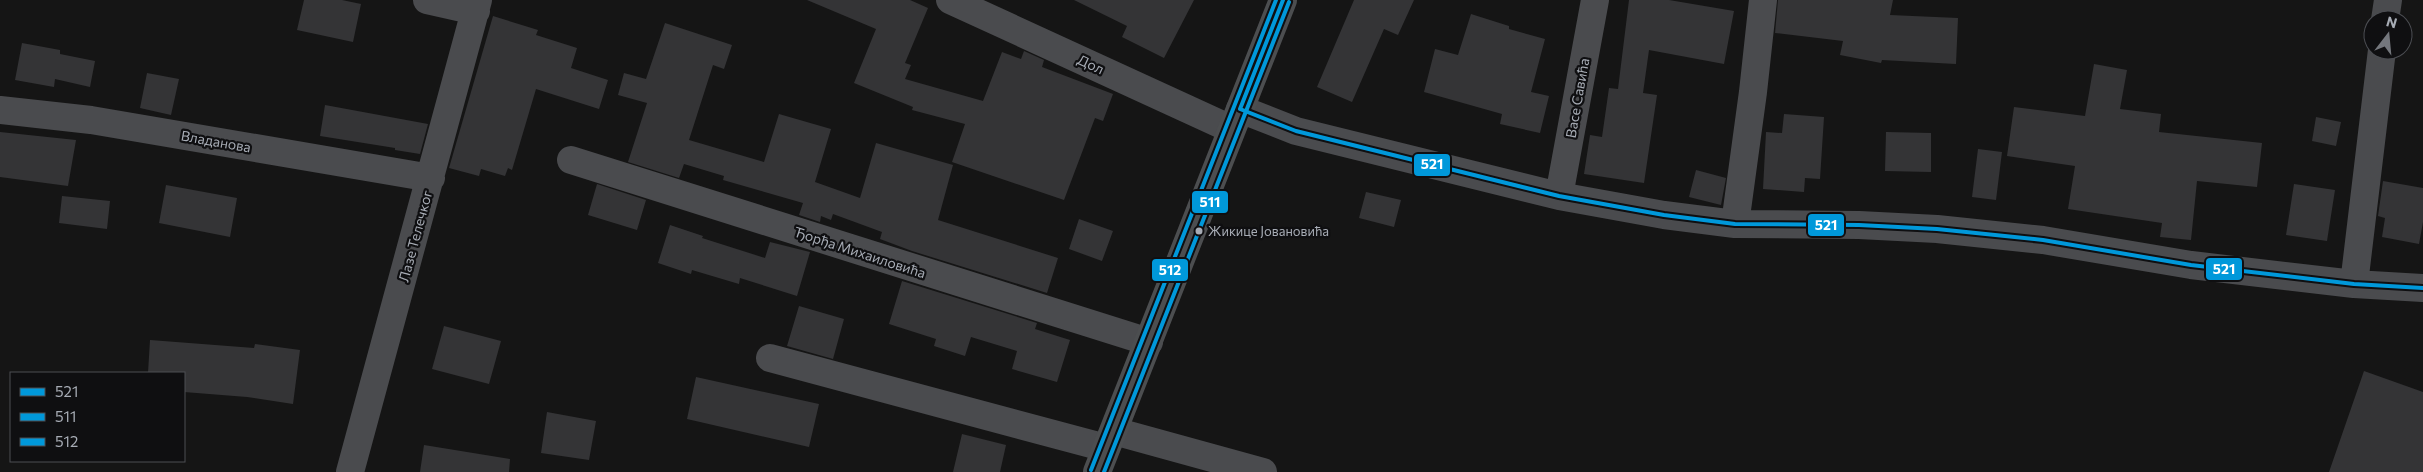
<svg xmlns="http://www.w3.org/2000/svg" width="2423" height="472" font-family="Commissioner,sans-serif">
<rect width="100%" height="100%" fill="#151515"/>
<path fill="#343436" d="M304,0H342L361,4L353,42L297,30Z
M807,0H910L928,8L905,63L911,65L905,79L983,101L1002,52L1021,59L1024,51L1044,60L1042,67L1113,94L1103,121L1095,118L1064,200L952,162L965,124L912,110L913,107L854,83L876,29Z
M1074,0H1194L1164,58L1122,37L1127,26Z
M1354,0H1414L1398,35L1384,29L1352,102L1317,87Z
M1629,0H1669L1734,11L1724,64L1649,50L1643,93L1657,95L1644,183L1584,174L1590,135L1602,137L1609,88L1618,89Z
M1778,0H1893L1890,15L1958,18L1956,64L1882,60L1881,63L1840,55L1843,41L1775,33Z
M1471,14L1509,26V29L1545,39L1531,92L1549,96L1540,133L1500,124L1502,114L1424,92L1435,49L1458,55Z
M493,16L538,30L536,35L577,48L571,68L608,80L599,109L536,89L512,170L508,168L505,176L481,169L479,176L449,168Z
M665,23L732,45L724,69L713,65L689,140L764,162L779,114L831,129L815,182L860,198L876,143L953,165L938,220L1058,258L1047,293L912,251L880,239L882,232L833,214L831,220L821,216L820,222L799,215L803,203L723,180L724,176L684,164L679,178L628,162L647,103L618,95L624,73L646,79Z
M22,43L60,50V54L95,61L90,87L55,79L54,87L15,80Z
M2094,64L2127,70L2120,109L2161,114L2159,132L2262,143L2257,187L2197,181L2191,240L2160,237L2162,223L2068,209L2075,166L2007,156L2014,107L2085,116Z
M147,73L179,79L171,115L140,108Z
M325,105L428,124L420,154L395,150V148L320,136Z
M1784,114L1824,117L1820,179L1805,178L1804,192L1763,189L1766,132L1782,133Z
M2316,117L2341,122L2336,146L2312,141Z
M0,132L76,140L68,186L0,177Z
M1886,132L1931,133V172L1885,171Z
M1978,149L2002,152L1996,200L1972,197Z
M1696,170L1726,178L1721,205L1689,197Z
M2383,181L2423,188V222L2419,244L2382,237L2385,218L2378,216Z
M597,184L646,200L637,230L588,215Z
M2294,184L2335,190L2327,241L2286,235Z
M166,185L237,198L230,237L159,223Z
M1366,192L1401,200L1394,227L1359,218Z
M62,196L110,201L107,229L59,223Z
M1079,219L1113,231L1102,261L1069,249Z
M670,225L703,236L702,238L765,258L770,242L810,252L797,296L740,278L739,284L692,270L691,274L658,263Z
M902,281L1037,323L1035,329L1070,340L1057,382L1012,369L1017,351L971,337L965,356L934,346L936,339L889,324Z
M799,306L844,319L833,359L787,346Z
M444,326L501,341L489,384L432,369Z
M150,340L254,348L255,344L300,350L293,404L247,397L184,392V373H148Z
M2364,371L2423,392V472H2329Z
M696,377L819,404L809,447L687,419Z
M547,412L596,421L589,460L541,453Z
M962,434L1006,445L1000,472H953Z
M424,445L510,459L509,472H420Z"/>
<g fill="none" stroke-linecap="round" stroke-linejoin="round">
<path stroke="#4a4b4e" stroke-width="28" d="M427,0L476,11
M950,0L1231,129
M2385,20L2388,0
M1240,109L1296,131L1559,196L1664,215L1735,224L1859,225L1937,229L2043,240L2191,265L2354,284L2423,288
M0,110L91,120L431,178
M571,160L1149,342
M1559,196L1595,0
M1735,224L1753,92L1763,0
M2354,284L2382,50
M770,358L1106,448
M1114,431L1263,472
M350,472L478,0"/>
<path stroke="#4c4e50" stroke-width="28" d="M1097,472L1283,0"/>
<g stroke="#0f0f11" stroke-width="8">
<path id="bus-1" d="M1240,109L1296,131L1559,196L1664,215L1735,224L1859,225L1937,229L2043,240L2191,265L2354,284L2423,288
M1240,109L1283,0"/>
</g>
<g stroke="#0f0f11" stroke-width="8">
<path id="bus-2" d="M1104,472L1289,2"/>
</g>
<g stroke="#0f0f11" stroke-width="8">
<path id="bus-3" d="M1091,470L1276,0"/>
</g>
<use href="#bus-1" stroke="#0098da" stroke-width="4"/>
<use href="#bus-2" stroke="#0098da" stroke-width="4"/>
<use href="#bus-3" stroke="#0098da" stroke-width="4"/>
</g>
<circle fill="#a7acb5" stroke="#0f0f11" stroke-width="2" cx="1199" cy="231" r="4.5"/>
<g text-anchor="middle" dominant-baseline="central" stroke-width="4.5" stroke-linejoin="round" paint-order="stroke">
<g font-size="13" fill="#a7acb5" stroke="#0f0f11" text-anchor="start">
<text x="1208" y="231">Жикице Јовановића</text>
</g>
<g font-size="14" fill="#a7acb5" stroke="#0f0f11">
<text transform="translate(1091 64) rotate(25)">Дол</text>
<text transform="translate(1577 98) rotate(-80)">Васе Савића</text>
<text transform="translate(216 141) rotate(10)">Владанова</text>
<text transform="translate(415 236) rotate(-75)">Лазе Телечког</text>
<text transform="translate(860 252) rotate(18)">Ђорђа Михаиловића</text>
</g>
</g>
<g stroke="#0f0f11" stroke-width="2">
<rect x="1413" y="153" width="38" height="24" rx="5" fill="#0098da"/>
<rect x="1191" y="190" width="38" height="24" rx="5" fill="#0098da"/>
<rect x="1807" y="213" width="38" height="24" rx="5" fill="#0098da"/>
<rect x="2205" y="257" width="38" height="24" rx="5" fill="#0098da"/>
<rect x="1151" y="258" width="38" height="24" rx="5" fill="#0098da"/>
</g>
<g font-size="14" text-anchor="middle" font-weight="bold" fill="#fff">
<text x="1432" y="169">521</text>
<text x="1210" y="207">511</text>
<text x="1826" y="230">521</text>
<text x="2224" y="274">521</text>
<text x="1170" y="275">512</text>
</g>
<rect x="10" y="372" width="175" height="90" fill="#0f0f11" stroke="#4c4e53"/>
<rect x="20" y="388" width="25" height="8" fill="#0098da" stroke="#4c4e53"/>
<text x="55" y="397" font-size="15" fill="#a7acb5">521</text>
<rect x="20" y="413" width="25" height="8" fill="#0098da" stroke="#4c4e53"/>
<text x="55" y="422" font-size="15" fill="#a7acb5">511</text>
<rect x="20" y="438" width="25" height="8" fill="#0098da" stroke="#4c4e53"/>
<text x="55" y="447" font-size="15" fill="#a7acb5">512</text>
<g transform="translate(2388 35) rotate(16)"><circle r="24" fill="#0f0f11" stroke="#4c4e53"/>
<path d="M0-4L9 19L0 12L-9 19Z" fill="#74777d"/>
<text y="-8" font-size="14" font-weight="bold" text-anchor="middle" fill="#a7acb5">N</text>
</g>
</svg>
